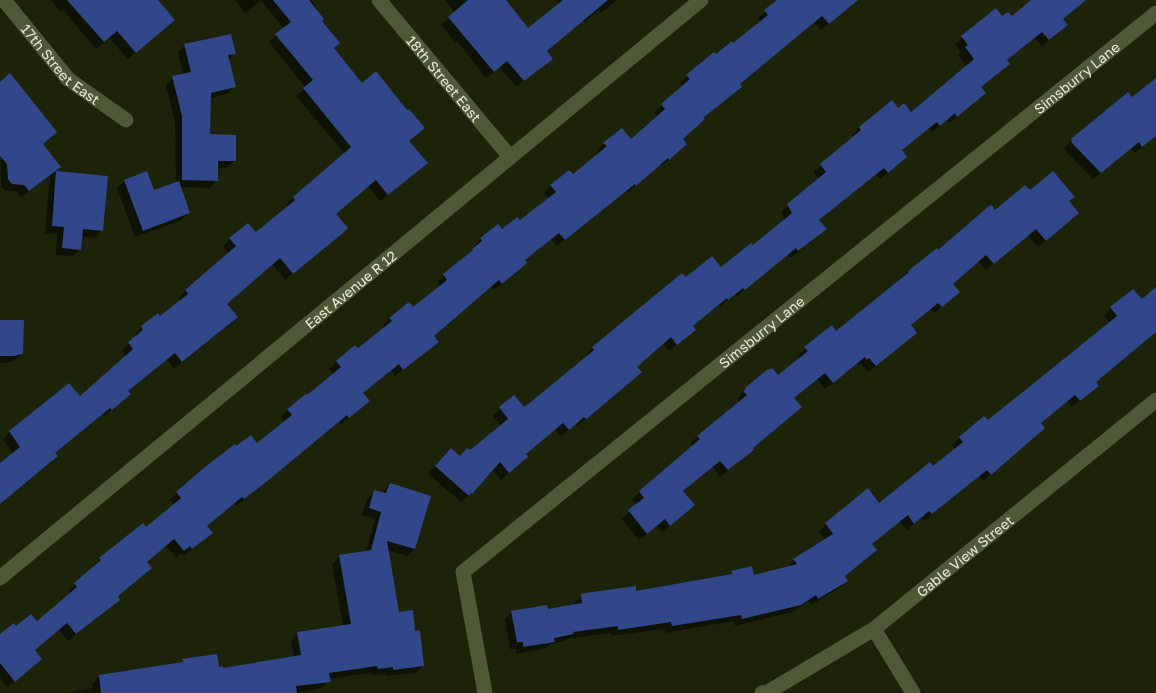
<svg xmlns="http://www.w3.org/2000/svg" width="1156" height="693" font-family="'Golos Text',sans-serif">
<rect width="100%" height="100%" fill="#1c2309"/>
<path fill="#0007" d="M51,0H156L166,27L128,59L109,38L96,49L63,10L61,12Z
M235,0H311L316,6L314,8L332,49L362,85L407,112L423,128L408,142L419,170L380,201L368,186L335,214L346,228L334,240L285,280L272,264L226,304L237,317L230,324L174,369L167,359L127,392L122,401L104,416L102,414L54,454L56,456L49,464L0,504V464L13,454L3,439L10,432L80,397L126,356L122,350L136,337L135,335L142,327L160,318L181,301L178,298L185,291L229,254L223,246L230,239L255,233L288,207L286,205L293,198L345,154L296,96L306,88L269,42L284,29L261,0L245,13Z
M445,0H505L528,30L560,4L556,0H617L601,13L599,10L585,22L583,20L546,51L551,58L516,87L500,67L486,78L457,41L455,42L441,25L455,13Z
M779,0H847L843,12L821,30L814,22L739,85L733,94L702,119L681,139L679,151L661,166L660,164L628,192L627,190L557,246L551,239L524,261L518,270L494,290L491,287L433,336L430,349L395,376L391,370L362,393L361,408L341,424L339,421L256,490L236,506L234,503L206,526L204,540L184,556L182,553L176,557L166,546L146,562L117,597L119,599L111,607L68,641L59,630L34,650L41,659L7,687L0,679V636L16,628L37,623L71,594L68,591L94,568L93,566L100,559L145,528L174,505L170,500L177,493L257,445L285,422L281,417L288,410L334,375L329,369L336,362L355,347L358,350L385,328L383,326L390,318L413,309L440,287L437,282L475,248L474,246L481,239L520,222L549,199L544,193L551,186L573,176L600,154L597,151L604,143L631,141L658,117L654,112L683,87L680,83L687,76L733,44L761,22L758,18Z
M1033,0H1085L1062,19L1059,32L1042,46L1034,38L1006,61L1008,64L980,88L977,100L950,123L947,120L932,132L929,128L900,151L898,164L880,179L876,174L818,221L825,229L818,236L791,258L788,254L737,296L735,294L720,306L719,305L692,327L687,337L669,351L663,344L636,367L633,379L580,424L578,426L576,423L561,436L555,429L524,455L526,457L501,480L492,469L472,493L461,502L428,474L444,457H460L470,452L501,426L492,416L514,396L523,408L587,357L586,356L593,348L682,275L686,279L721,269L752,247L785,220L781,212L819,180L813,172L854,138L852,136L859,128L892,102L898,109L911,114L967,66L958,55L961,52L955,45L962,37L996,10L1002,18H1011Z
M185,45L235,53L228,60L234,87L227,94L210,98L209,135L235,160L227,168H217V180L210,188L180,187L189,212L182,220L135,237L117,188L124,181L146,173L153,192L176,183L175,123L166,85L173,77L183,75L178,52Z
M1156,79V136L1135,153L1131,148L1093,179L1065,150V147L1072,140L1132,99Z
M0,83L42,145L60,167L55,172L107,177L102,230L95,238L81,236L80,249L73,256L56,255L57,234L45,233L50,176L21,197L16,191H5L1,186Z
M1029,192L1068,202L1070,220L1038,247L1028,235L986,270L978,261L952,284L951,299L934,313L930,309L910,326L908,340L868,372L861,364L859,366L857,364L825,389L817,379L793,399L745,457L720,477L713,467L682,492L686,513L662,532L657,526L639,540L622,519L637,505L632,499L693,447L690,444L698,436L740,402L737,399L745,389L768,371L778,377L800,359L798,355L824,333H836L909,271L995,212Z
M1156,295V332L1095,382L1090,393L1072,407L1067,401L1040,423L1044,428L983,481L979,476L924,521L922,518L907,530L900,521L871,544L876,550L844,577L846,580L839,588L811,605L809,601L792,612L735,626L734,621L665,633L663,629L611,636V633L567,639L565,641L551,644L546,648L516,654V649H510L505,619L512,612L547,610L575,605L574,603L582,596L635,593L728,576L732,572L753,576L787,567L794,560L826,540L819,532L826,524L879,505L933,468L956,449L952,445L984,418L988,422L1110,323L1104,316L1111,308L1141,301Z
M0,321L22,353L14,361L5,363H0Z
M390,484L414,549L407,556L387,550L398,613L414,632L423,666L416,673L386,676V674L371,675L370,673L329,679V681L322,688L296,693H65L93,688L92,684L100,676L180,663L183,660L222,669L294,657L291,641L298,633L343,626L332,564L339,557L366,552L375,519L362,515L367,499L375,492L382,493Z"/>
<path fill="#31478a" d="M67,0H158L175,20L136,53L117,31L104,42Z
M273,0H309L324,19L322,21L340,43L334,48L362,83L376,71L407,110L409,109L425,128L409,141L428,163L388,195L376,180L336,214L348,228L343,233L293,274L280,258L227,304L238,317L182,362L175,353L128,391L131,394L112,410L110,408L55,453L58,456L0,504V463L20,447L9,431L69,383L80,396L133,349L128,342L143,330L141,326L158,313L160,316L188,294L185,290L236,246L229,238L248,223L256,232L295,200L293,197L351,147L303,88L313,80L275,34L291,22Z
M468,0H506L528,28L563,0H608L547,51L553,59L524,81L507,61L494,72L448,17Z
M777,0H858L829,24L822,16L740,84L742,87L703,118L705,119L683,139L687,144L669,160L668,158L636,186L635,184L565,240L559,233L525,260L527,263L502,284L499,280L434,336L439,342L403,370L399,364L363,393L370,401L349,418L347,415L265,483L244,499L242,497L207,526L213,533L192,549L190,546L184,551L174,539L147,562L152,568L118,596L120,600L76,634L67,623L35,650L42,659L15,682L0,663V634L14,623L16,626L31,614L37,621L77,587L74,583L101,560L99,558L143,523L146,527L181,498L176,492L205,467L235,444L236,446L251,435L257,443L292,415L287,409L306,394L307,395L341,367L336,361L355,345L358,348L392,321L389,318L409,302L413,307L447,280L443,274L473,250L472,249L482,241L480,238L498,224L502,229L517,217L520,220L556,192L550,185L569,170L573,174L607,146L603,143L622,128L631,139L665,109L661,104L690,79L686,75L714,52L716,54L732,41L733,43L768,15L764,10Z
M1031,0H1086L1063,19L1068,25L1049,40L1042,32L1007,60L1010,64L981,87L986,93L957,117L955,113L940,126L937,122L902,150L907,157L888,173L884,168L819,220L827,229L798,251L796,248L745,290L743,288L728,300L727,298L693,326L696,330L677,345L671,337L637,367L642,372L589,417L586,419L584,417L569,430L563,423L526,454L528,457L509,473L500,462L472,494L471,493L469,496L435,466L451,448L460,456L467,448L470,450L508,419L499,407L514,395L524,407L527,405L594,350L592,347L682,273L686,277L712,256L721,267L751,243L753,245L792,213L787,204L826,172L820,164L861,130L859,127L892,100L898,108L904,103L911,112L974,59L965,47L968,45L961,36L996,8L1002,16L1008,12L1012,16Z
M231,34L236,54L228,55L236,87L211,93L210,134L236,135V161H218V181L182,180V116L172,76L191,72L184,44Z
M10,73L57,132L43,144L61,167L29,191L24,185L12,184L8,179L7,164L0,156V82Z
M1156,78V136L1142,147L1139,142L1101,173L1071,142L1072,141L1071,139L1128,92L1132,97Z
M56,171L108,176L103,231L83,229L81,250L62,248L64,227L52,226Z
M147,171L154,190L179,181L190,213L143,231L124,180Z
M1053,171L1075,197L1069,201L1079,213L1046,241L1036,229L994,264L986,255L953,284L960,292L942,307L938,303L911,325L917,333L876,366L869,358L867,360L865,357L833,383L825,373L794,398L802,407L753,448L754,450L728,470L720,461L683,491L695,505L670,526L665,519L647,534L628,510L644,498L639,491L700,439L697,436L747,395L743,391L746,389L745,388L768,369L769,370L772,368L778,375L808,351L804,347L823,332L832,325L836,331L909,272L908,271L937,248L938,250L989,206L992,205L995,210L1025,185L1030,190Z
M1156,287V332L1096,382L1099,386L1080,401L1075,395L1041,423L1045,428L991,475L987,470L932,514L929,511L914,524L908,515L872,544L877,550L845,576L848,581L818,599L816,595L801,605L742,619L741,615L672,626L671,622L618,630V626L573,632L574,634L554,638L555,642L523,647V642H517L511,611L547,605L548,609L582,603L581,594L592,592L636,586V591L732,574L731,571L752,566L754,575L797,564L793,559L833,534L825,523L868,488L879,503L930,462L933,466L963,442L959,437L984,416L988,420L1117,316L1110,307L1133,289L1142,299Z
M0,320H24L23,354L14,356H0Z
M390,483L431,496L415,549L387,541L399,612L413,610L415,631L420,630L424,666L393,670V667L378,669L377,666L329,673L331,682L296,686L297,693H101L99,675L183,662L182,659L217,654L219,667L223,666V668L301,655L297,632L351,624L339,555L371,550L381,512L369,508L374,490L386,493Z"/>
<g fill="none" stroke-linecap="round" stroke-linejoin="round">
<g stroke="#4f5837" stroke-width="15">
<path id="s1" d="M4,0L68,79L126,120"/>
<path id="s2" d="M379,0L510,157"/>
<path id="s3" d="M0,578L701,0"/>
<path d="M874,629L913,693"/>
<path id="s4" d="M485,693L463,572L1156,13"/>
<path id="s5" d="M762,693L768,692L874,629L1156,400"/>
</g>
</g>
<g text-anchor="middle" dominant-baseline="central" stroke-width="4" stroke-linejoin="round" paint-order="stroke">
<g font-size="14" fill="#e7ecdc" stroke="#131902">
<text stroke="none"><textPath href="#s1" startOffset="86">17th Street East</textPath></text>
<text stroke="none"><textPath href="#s4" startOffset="911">Simsburry Lane</textPath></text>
<text stroke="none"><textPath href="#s2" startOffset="102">18th Street East</textPath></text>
<text stroke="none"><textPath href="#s3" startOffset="454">East Avenue R 12</textPath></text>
<text stroke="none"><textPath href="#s4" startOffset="506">Simsburry Lane</textPath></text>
<text stroke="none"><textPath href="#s5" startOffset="246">Gable View Street</textPath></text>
</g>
</g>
</svg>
